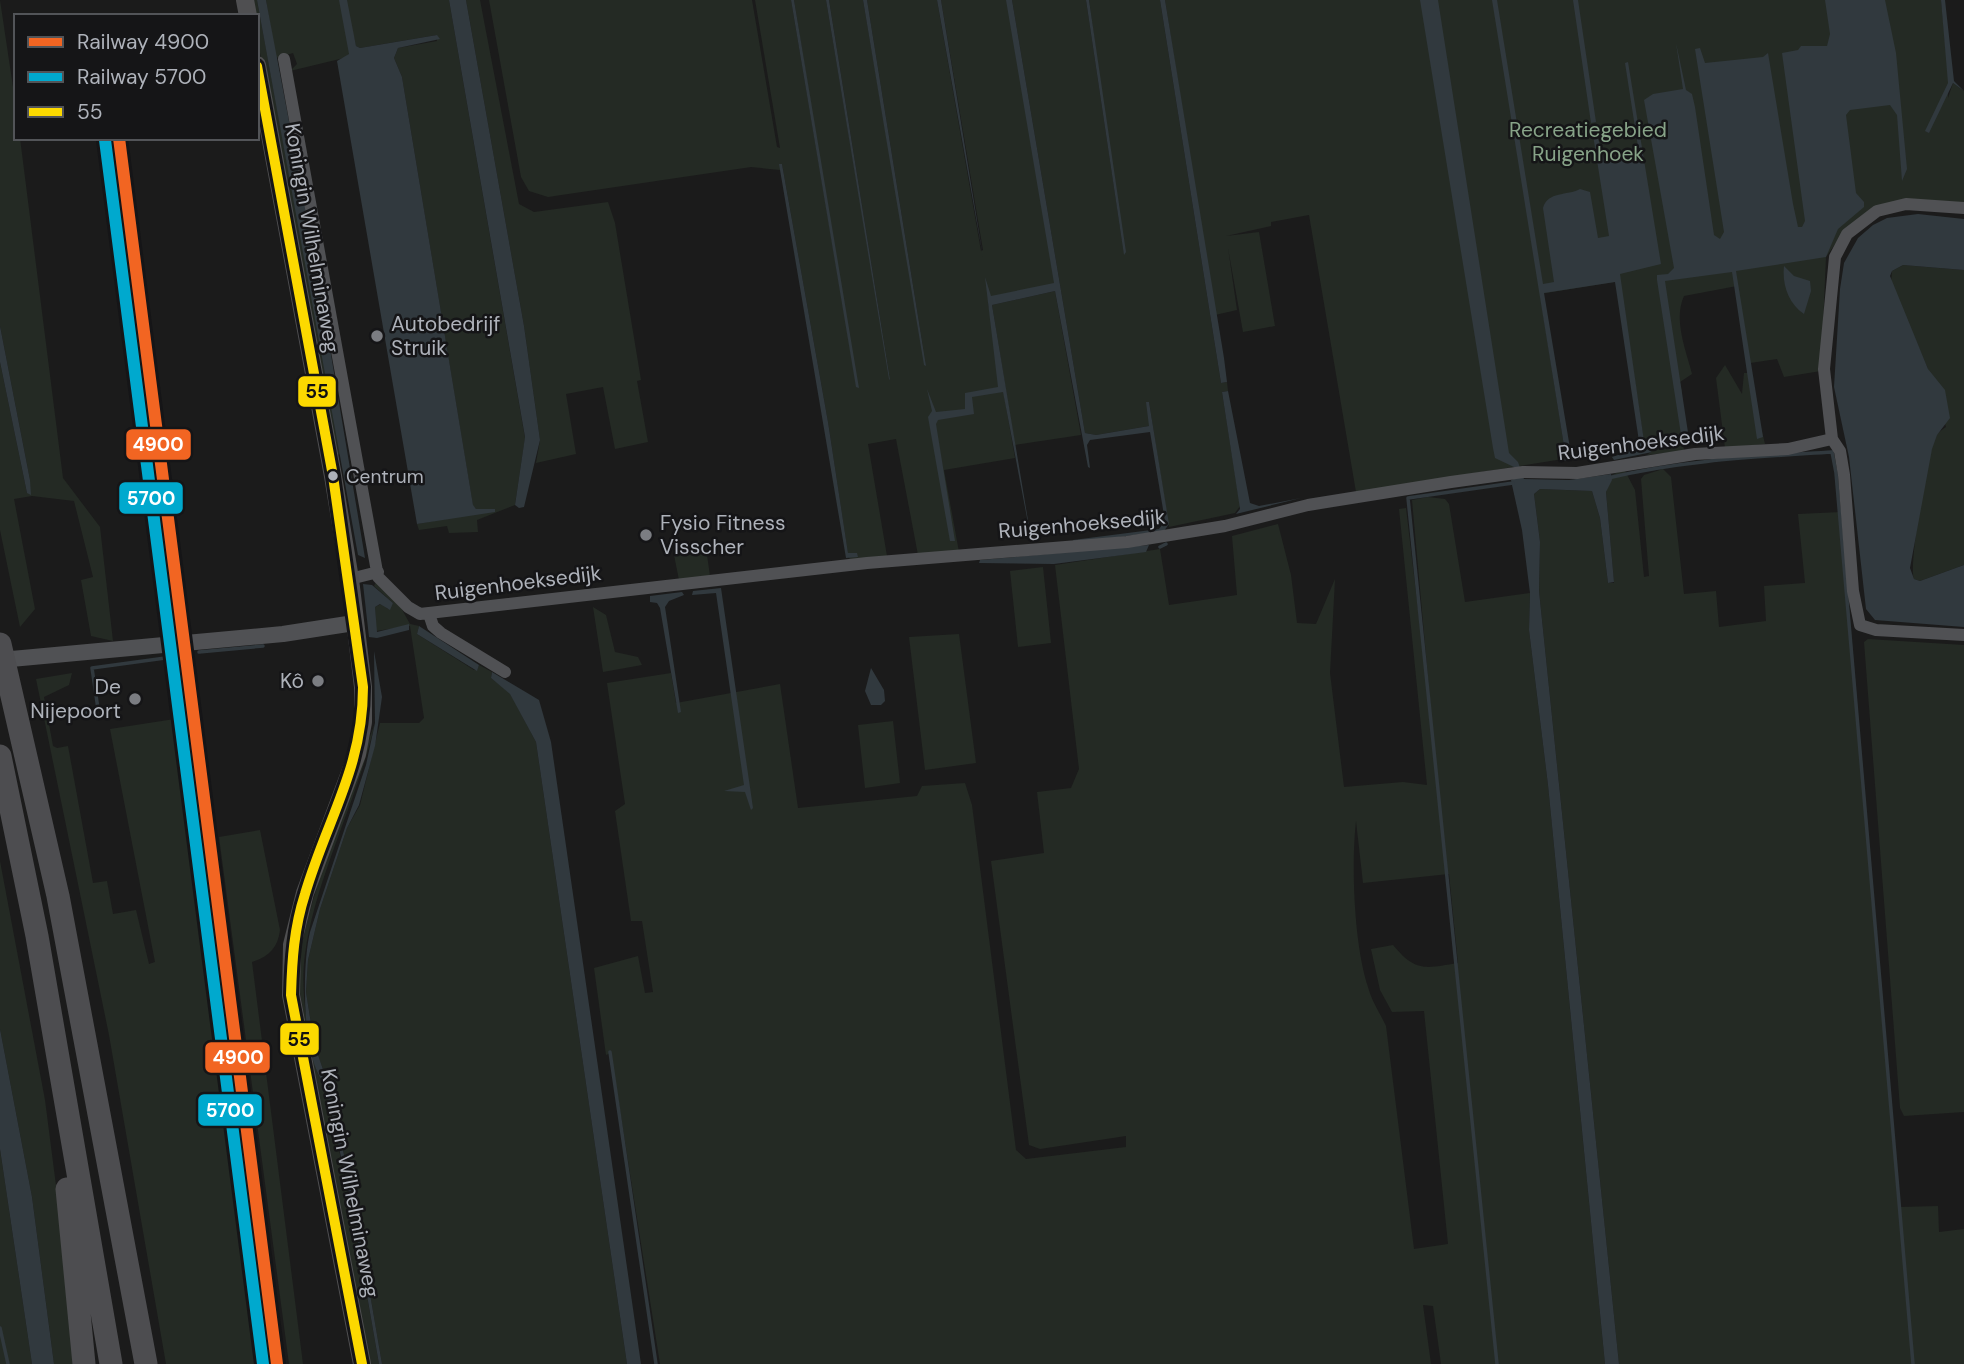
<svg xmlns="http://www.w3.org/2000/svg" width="1964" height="1364" font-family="'DM Sans',sans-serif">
<rect width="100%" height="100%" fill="#1b1b1b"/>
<path fill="#242a24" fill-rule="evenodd" d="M0,0L16,107V138H20L63,478L100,527L113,641L91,636L81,580L93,577L74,501L32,496L14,499L35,609L20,627L0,530V362L27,493L30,480L0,326Z
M250,0H257L341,454L337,455L257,37V16H253Z
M266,0H449L525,438L515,505L477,520L478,532L449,533L447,526L419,530L417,524L495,510L476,509L473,506L402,77L394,58L398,48L437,41V35L360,48L356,46L354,37L348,57L290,71L297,64L293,53L276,58Z
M466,0H480L519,204L534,212L608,202L615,223L641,380L637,381L648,442L615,449L603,387L566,394L576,454L536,463L540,440L524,326Z
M489,0H752L777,147L780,148L755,0H791L857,389L794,0H826L890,380L829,0H863L926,366L867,0H937L981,251L983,250L941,0H1009L1057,286L988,303L1015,458L944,470L959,552L918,555L896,439L868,444L887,556L850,560L849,557H857L856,553L848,554L828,422L782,164L780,170L751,167L548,197L529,191L521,177Z
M1012,0H1086L1124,254L1089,0H1160L1221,383L1227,382L1228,391L1222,392L1240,506L1235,513L1169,527L1149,402V426L1096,435L1085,433Z
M1165,0H1941L1948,72V98L1953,83L1964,91V205L1911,200L1845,230L1826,257L1821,371L1784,377L1777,359L1750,363L1737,286L1684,296C1673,320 1686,350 1692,374L1680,382L1682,392L1678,395L1684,451L1647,455L1651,452L1645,449L1620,281L1540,294L1565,452L1563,459L1356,492L1309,215L1271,222V226L1226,236L1259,232L1275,326L1243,332L1228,248L1237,310L1215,315Z
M1903,265L1964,270V565L1920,581L1914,579C1908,567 1928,447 1937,434C1940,431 1943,429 1946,427L1928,369L1891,283L1892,271Z
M1055,291L1081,435L1015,445L992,305Z
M1725,365L1742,394L1744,373H1748L1765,444L1725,448L1716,378Z
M1624,469L1635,490L1644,577L1649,576L1641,479L1644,475L1663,469L1671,477L1684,594L1716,591L1719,627L1766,621L1764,586L1805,583L1798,514L1841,512L1900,1207L1938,1206L1939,1232L1964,1229V1364H1619L1539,591L1540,542L1534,494L1540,489L1592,491L1600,518L1608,583H1614L1606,492L1612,475Z
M1428,497L1445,499L1449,504L1465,602L1530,593L1529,630L1548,785L1605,1364H1441L1433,1306L1423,1305L1431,1364H660L611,1053L606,1055L594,968L638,956L645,993L653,992L642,921H631L615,811L625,804L607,683L671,673L676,703L780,684L798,808L917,796L922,786L965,783L972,805L1016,1150L1026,1159L1126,1147V1136L1040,1149L1029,1145L991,861L1044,853L1037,792L1071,788L1079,769L1055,565L1160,549L1169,605L1237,595L1232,536L1278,524L1291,575L1297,623L1316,624L1335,579L1330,673L1344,787L1403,782L1427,785L1399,509L1406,508L1434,744L1412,500ZM1356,821L1363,883L1449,874L1458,963C1426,968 1416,973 1393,945L1371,949L1380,990L1392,1012L1424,1011L1448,1244L1414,1249L1386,1026C1380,1013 1372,1002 1368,987C1354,944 1351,866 1356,821Z
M699,541L706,548L710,576L679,580L672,545Z
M1043,567L1051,643L1018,647L1010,571Z
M376,582L400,606L410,624L419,626L417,634L474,670H477L479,665L492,672L491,678L510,693L536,742L627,1364H382L355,1206L330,1090L314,1043L306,992L308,960L320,909L347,828L360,805L380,723H419L424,718L410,626L376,631L375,607L381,604L388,609L393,603L374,586Z
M593,607L606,615L615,652L638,657L642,665L603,672Z
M959,634L976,763L925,770L909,637Z
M1868,639L1964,645V1112L1904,1116L1900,1108L1864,642Z
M72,673L69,685L44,697L53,746L57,748L68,746L93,883L107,881L113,914L136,910L149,964L155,962L110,729L181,718L182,761L195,869L259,1364H166L109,1035L36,679Z
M893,721L900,783L865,788L858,725Z
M375,723C358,799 315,879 305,954C301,984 305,1015 311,1044C314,1058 315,1074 325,1084L353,1216L379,1364H369L296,972C312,886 345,805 375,723Z
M260,830L280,930C278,948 268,957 252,962L303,1364H289L219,837Z
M0,861L45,1100L79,1364H54L32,1197L0,1029Z
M0,1149L32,1364H0Z"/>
<path fill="#31393e" d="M257,0H266L314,253L365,558L358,555Z
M339,0H347L356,46L360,48L437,35L440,39L398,48L394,58L402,77L473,505L476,509H495V512L417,524L337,61L349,54Z
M449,0H466L524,326L540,440L524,507L519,508L515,505L525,437Z
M791,0H794L859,388L856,387Z
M826,0H829L890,380L889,379Z
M863,0H867L926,366L924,365Z
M937,0H941L983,257Z
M1006,0H1012L1085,433L1096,435L1149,426L1146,402H1149L1169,524L1164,531L1074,543L1073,540L1159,529L1165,521L1150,432L1090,440L1087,445L1090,468L1088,467L1055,291L992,305L1032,544L1003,392L972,397L974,414L938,420L936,424L955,541H950L928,417L932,411L927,389L936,412L965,409V393L998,387L985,277L991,296L1054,283Z
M1086,0H1089L1126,252L1124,255Z
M1160,0H1165L1224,358L1227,382L1221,383Z
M1420,0H1438L1509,453L1518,462L1524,479L1569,480L1611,474L1612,480L1606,492L1614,582L1608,583L1600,518L1592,491L1540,489L1534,494L1540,542L1539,591L1619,1364H1605L1548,785L1529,630L1530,593L1522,530L1512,485L1511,480L1516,478V468L1495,458L1493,448Z
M1492,0H1497L1543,284L1554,282L1543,208C1548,191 1567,196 1580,189L1590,192L1598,238L1609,236L1593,135H1597L1604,159L1639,153L1625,63L1628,62L1661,264L1620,274L1645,448L1652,452L1614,460L1612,457L1640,448L1615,282L1544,293L1572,460L1560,461L1565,452Z
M1573,0H1578L1596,122L1591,123Z
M1825,0H1885L1896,53L1907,169L1902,181L1897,115L1890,105L1850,110L1846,115L1856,193L1864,202V207L1838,229L1826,257L1736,271L1763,437L1757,439L1732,272L1665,281L1689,439L1682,441L1657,280V275L1668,274L1674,268L1644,100L1653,94L1683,89L1676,43L1686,90L1692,94L1695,107L1714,235L1720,239L1724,232L1695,49L1700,48L1705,63L1763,57L1768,53L1793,204L1798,227H1802L1805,221L1782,53L1798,50L1801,46H1827L1830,34Z
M1941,0H1945L1954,81L1964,91L1953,83L1929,133L1925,131L1948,83Z
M779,164H782L828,422L848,553H857L858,557L846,558Z
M1918,214L1964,219V270L1903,265L1892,271L1890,276L1928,369L1945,390L1950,418L1937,435L1932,449L1910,568L1914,579L1920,581L1964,565V627L1875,620L1866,609L1849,457L1834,387L1840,289L1844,263L1858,238L1873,225L1887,218Z
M1784,266L1794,276L1810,281L1811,291L1804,314C1788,303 1782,284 1784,266Z
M0,326L30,480L31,495L27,493L0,362Z
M1228,391L1250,503L1259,506L1301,498L1183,527L1236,514L1240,509L1222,392Z
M1149,545L1146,552L1054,564L979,563L980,560Z
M363,584L372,585L393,603L390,610L380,604L375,607L377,632L409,624V630L377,638L369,637Z
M721,588L753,808L751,810L745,792L724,791L744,785L716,593L692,595L693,591Z
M682,592L684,595L669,601L665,607L681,712L678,713L660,608L657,603L650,602V596Z
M419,626L479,665L477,671L417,634Z
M374,651L382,697L375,746L359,805L347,828L320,909L308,960L306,992L314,1043L330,1090L355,1206L382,1364H379L350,1198L325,1084C301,1058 302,965 310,932L366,765L375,723Z
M871,668L884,690L885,701L881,705H871L865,691Z
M492,672L539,700L551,742L641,1364H627L536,742L510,694L491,678Z
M0,1029L32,1197L54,1364H32L0,1149Z"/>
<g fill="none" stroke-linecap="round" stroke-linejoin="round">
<path stroke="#31393e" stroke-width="3.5" d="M127,339L159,574
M1608,478C1682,460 1756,457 1832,452L1836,473L1913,1364
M1160,547L1166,544
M199,652L263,646
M85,713L98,709L92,668L180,656
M610,1052L656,1364
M0,1328L8,1364
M1497,1364L1408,498L1513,483"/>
<path stroke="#505154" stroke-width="12" d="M284,59L378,577L408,607L420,614L867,563L1127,542L1225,526L1308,505L1451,482L1523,472L1577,473L1695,454L1788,449L1832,439
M1964,208L1906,204L1877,211L1847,234L1835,257L1824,369L1832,439L1840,451L1844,475L1853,591L1860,625L1876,630L1964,635
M350,579L378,572
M429,614L433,626L441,633L505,672"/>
<path stroke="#505154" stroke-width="16" d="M0,660L283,634L354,623"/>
<path stroke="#4f4f51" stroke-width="18" d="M245,0L248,16
M257,65L333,476L350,579L363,687V722L357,754L305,893L292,945L291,995L362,1364"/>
<path stroke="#4d4d50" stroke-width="23" d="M0,644L58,896L146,1364
M0,756L37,936L111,1364
M67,1189L84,1364"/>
<g stroke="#151517" stroke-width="16">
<path id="bus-1" d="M257,66L333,476L363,687C363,768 327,819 305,894C294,928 292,960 291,995L362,1364"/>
</g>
<use href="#bus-1" stroke="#fcd900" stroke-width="10"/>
<g stroke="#151517" stroke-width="18">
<path id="rail-1" d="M119,138L277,1364"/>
</g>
<g stroke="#151517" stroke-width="18">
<path id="rail-2" d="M105,140L263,1364"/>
</g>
<use href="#rail-1" stroke="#f26522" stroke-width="12"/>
<use href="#rail-2" stroke="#00a9ce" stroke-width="12"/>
</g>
<g fill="#7b7d82" stroke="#151517" stroke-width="2.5">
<circle cx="377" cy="336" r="7"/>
<circle cx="646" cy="535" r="7"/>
<circle cx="318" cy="681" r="7"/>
<circle cx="135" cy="699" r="7"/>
</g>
<circle fill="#aeb2ba" stroke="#151517" stroke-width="2.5" cx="333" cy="476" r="6"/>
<g text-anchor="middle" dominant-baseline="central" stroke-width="5" stroke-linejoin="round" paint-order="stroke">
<g font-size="19" fill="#aeb2ba" stroke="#151517" text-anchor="start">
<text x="346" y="476">Centrum</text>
</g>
<g font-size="21" fill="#87a388" stroke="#151517">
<text x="1588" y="130">Recreatiegebied<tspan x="1588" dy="24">Ruigenhoek</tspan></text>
</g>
<g font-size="21" fill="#aeb2ba" stroke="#151517">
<text transform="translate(312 238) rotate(80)">Koningin Wilhelminaweg</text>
<text transform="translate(1641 443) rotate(-7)">Ruigenhoeksedijk</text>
<text transform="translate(1082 524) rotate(-5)">Ruigenhoeksedijk</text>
<text transform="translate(518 583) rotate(-7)">Ruigenhoeksedijk</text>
<text transform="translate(350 1183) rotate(79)">Koningin Wilhelminaweg</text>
</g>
<g font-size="21" fill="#aeb2ba" stroke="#151517" text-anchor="start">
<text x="391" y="324">Autobedrijf<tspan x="391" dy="24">Struik</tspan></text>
<text x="660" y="523">Fysio Fitness<tspan x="660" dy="24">Visscher</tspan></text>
<text x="304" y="681" text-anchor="end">Kô</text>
<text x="121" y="687" text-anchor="end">De<tspan x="121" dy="24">Nijepoort</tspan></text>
</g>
</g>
<g stroke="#151517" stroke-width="2.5">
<rect x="297" y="375" width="40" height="33" rx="7" fill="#fcd900"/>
<rect x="125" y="428" width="67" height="33" rx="7" fill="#f26522"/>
<rect x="118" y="481" width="66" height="34" rx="7" fill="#00a9ce"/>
<rect x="279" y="1022" width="41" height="34" rx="7" fill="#fcd900"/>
<rect x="204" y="1041" width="67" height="33" rx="7" fill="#f26522"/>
<rect x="197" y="1093" width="66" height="34" rx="7" fill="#00a9ce"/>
</g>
<g font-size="19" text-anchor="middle" font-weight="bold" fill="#fff">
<text x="158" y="451">4900</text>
<text x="151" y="505">5700</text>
<text x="238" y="1064">4900</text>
<text x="230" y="1117">5700</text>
</g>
<g font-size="19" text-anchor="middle" font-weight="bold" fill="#111">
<text x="317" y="398">55</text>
<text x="299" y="1046">55</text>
</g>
<rect x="14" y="14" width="245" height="126" fill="#151517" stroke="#525458" stroke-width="2"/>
<rect x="28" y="37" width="35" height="10" fill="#f26522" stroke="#525458" stroke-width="2"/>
<text x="77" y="49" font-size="21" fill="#aeb2ba">Railway 4900</text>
<rect x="28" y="72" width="35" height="10" fill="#00a9ce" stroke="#525458" stroke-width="2"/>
<text x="77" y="84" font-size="21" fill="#aeb2ba">Railway 5700</text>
<rect x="28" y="107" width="35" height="10" fill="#fcd900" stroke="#525458" stroke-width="2"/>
<text x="77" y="119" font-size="21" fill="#aeb2ba">55</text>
</svg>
